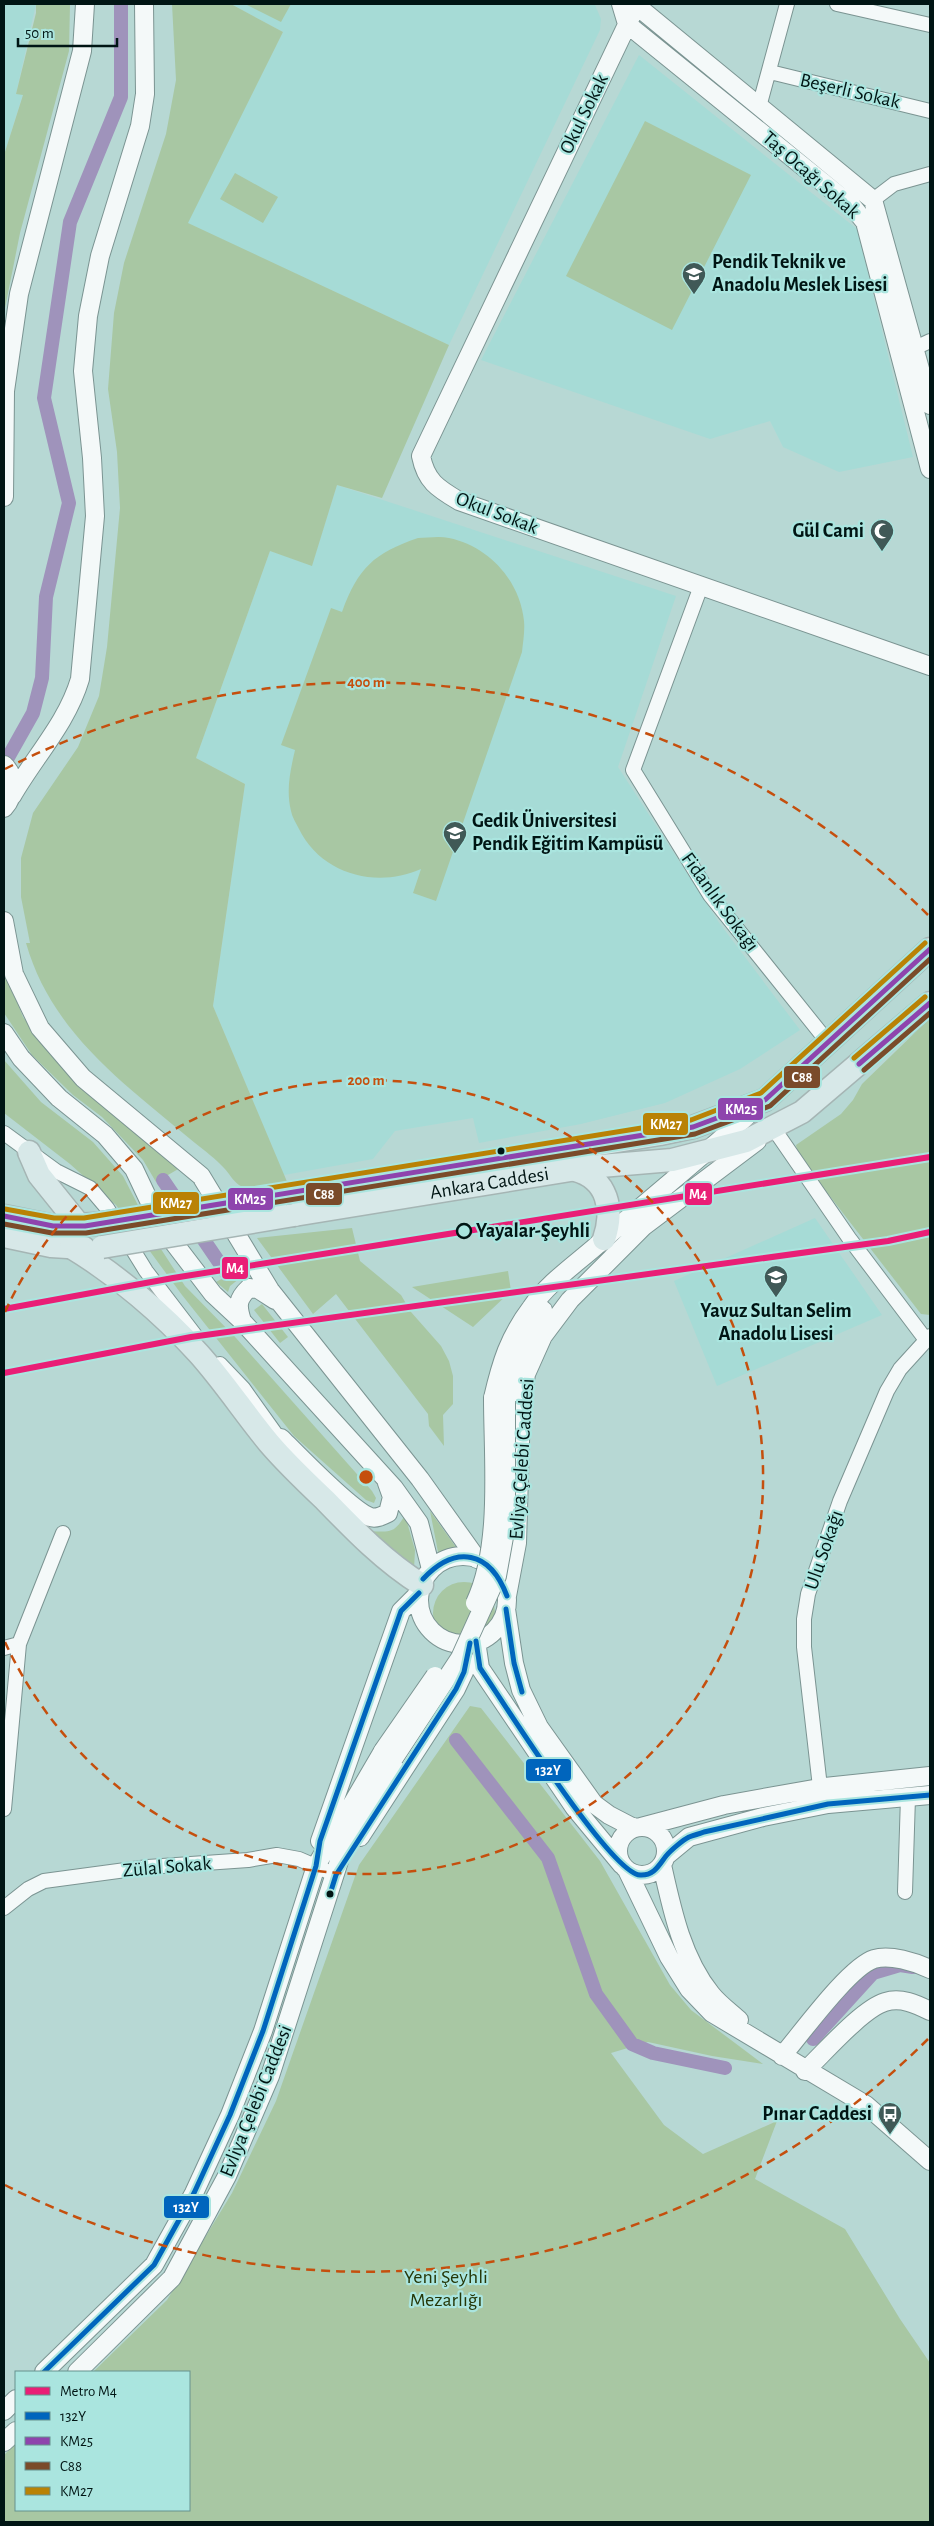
<svg xmlns="http://www.w3.org/2000/svg" width="934" height="2526" font-family="'Alegreya Sans',sans-serif">
<rect width="100%" height="100%" fill="#b7d8d4"/>
<path fill="#a6dbd6" d="M4,4H36L16,94H23L4,155Z
M231,4L595,5L601,19L600,30L449,345L187,223L283,32Z
M639,55L857,229L913,457L839,472L783,447L770,421L710,439L481,360Z
M337,485L676,596L618,767L720,924L800,1030L740,1069L665,1103L581,1124L479,1143L473,1118L395,1131L373,1159L284,1175L213,1006L245,784L196,758L270,551L312,565Z
M815,1218L882,1315L717,1386L674,1281Z"/>
<path fill="#a8c7a3" d="M36,4H70L69,51L20,233L4,313V155L23,95L16,94L36,13Z
M172,4H231L283,32L188,223L449,345L382,498L337,485L312,566L270,551L196,758L245,784L213,1006L288,1184C275,1185 250,1193 239,1185C233,1181 229,1173 224,1168C216,1159 205,1151 195,1143C126,1085 52,1034 26,943H30L21,897V858L33,813L78,747L99,696L107,647L120,508L117,452L108,389L114,313L124,263L166,134L176,80Z
M245,4H291L281,22Z
M645,121L751,175L672,330L566,276Z
M235,173L278,197L263,223L220,199Z
M418,538C427,538 439,536 449,538C488,546 520,580 524,621C525,631 523,642 522,652L436,901L413,893L421,869C376,889 321,874 299,829C296,823 292,817 291,811C286,790 290,772 295,750L281,745L331,608L342,612C358,568 374,553 418,538Z
M4,969L23,1017L56,1057L180,1168L156,1182L143,1160L102,1117L73,1095L32,1055L4,1013Z
M930,1018V1315L921,1314L798,1155L796,1145L841,1114L853,1100L862,1084Z
M4,1060L41,1102L93,1142L123,1176L159,1246L185,1286L236,1338L372,1491L376,1498L374,1503L366,1500L294,1436L182,1295L116,1205L70,1164L4,1113Z
M352,1228L360,1261L401,1295L411,1312L441,1346L449,1361L453,1376V1404L443,1415L444,1446L429,1426L428,1414L336,1294L313,1314L257,1238Z
M241,1268L244,1275L230,1286L228,1292L216,1282Z
M508,1271L511,1291L473,1327L412,1287Z
M262,1304L288,1337L280,1343L254,1310Z
M430,1511L458,1550L439,1557Z
M405,1515L415,1550L414,1569L369,1531C390,1532 394,1534 405,1515Z
M433 1613a31 31 0 1 1 62 0a31 31 0 1 1-62 0Z
M470,1706L481,1708L600,1861L670,1985L691,2010L763,2064L712,2056L648,2042L611,2053L664,2125L703,2154L777,2121L755,2179L845,2229L900,2319L930,2363V2522H4V2455L16,2443V2510H189V2372H93L167,2300L232,2193L276,2101L359,1865Z"/>
<g fill="none" stroke-linecap="round" stroke-linejoin="round">
<path stroke="#9f93bb" stroke-width="14" d="M6,761L33,713L42,678L46,597L69,503L44,398L70,222L121,97V4
M163,1180L227,1274
M456,1740L548,1858L596,1994L632,2044L653,2053L725,2068
M813,2039L873,1973L900,1965L913,1967"/>
<g stroke="#7b9492" stroke-width="16">
<path id="minor" d="M837,4L930,25
M770,72L930,111
M759,107L787,4
M873,200L894,184L930,174
M915,348L930,341
M701,586L633,770L710,895L827,1041
M774,1129L849,1238L926,1340
M4,1133L56,1171L90,1188L107,1208L146,1271L195,1335
M220,1364L243,1388L285,1447
M4,1648L19,1644L63,1533
M820,1787L804,1647V1619L808,1594L840,1501L887,1391L900,1369L930,1336
M4,1809L19,1644
M905,1892L908,1797
M4,1908L28,1889L44,1881L148,1867L248,1860L277,1855L299,1859L336,1875"/>
</g>
<g stroke="#7b9492" stroke-width="20">
<path id="tertiary" d="M621,4L627,24L852,206L865,222L930,469
M637,4L421,456C426,481 437,488 459,501L930,666
M626,5L637,6L873,200L930,405
M4,497L5,391L19,294L82,51L85,4
M4,765C16,776 15,796 4,808
M12,796C35,756 67,723 80,679L95,516L92,458L83,371L88,316L100,256L140,126L145,94L144,4
M4,921L14,974L40,1028L83,1078L201,1176L270,1290L420,1479L477,1559
M4,1033L21,1058L59,1098L105,1135L134,1169L161,1226L213,1294L242,1321L394,1488L419,1523L431,1569
M242,1321C237,1306 237,1299 249,1288L258,1289L275,1300
M493,1398C501,1363 509,1337 531,1308C547,1284 573,1266 595,1247C649,1199 706,1154 759,1105
M506,1401C512,1367 525,1340 543,1310
M281,1438C298,1455 351,1510 370,1517C376,1519 382,1516 388,1513L392,1497L387,1483
M419 1600a44 44 0 1 1 88 0a44 44 0 1 1-88 0Z
M507,1596L517,1543L521,1409L526,1374L543,1336L570,1300L644,1226L757,1141
M506,1609L514,1663L521,1690L539,1727L594,1804L609,1815L634,1828
M476,1641L480,1668L574,1807L622,1865
M618 1851a24 24 0 1 1 48 0a24 24 0 1 1-48 0Z
M641,1827L724,1805L825,1787L930,1776
M360,1837L456,1689L464,1672L470,1644
M320,1841L401,1611L419,1593
M666,1856L689,1837L763,1817L828,1804L930,1795
M662,1865C672,1910 682,1958 711,1994C719,2004 730,2012 739,2020
M627,1870L669,1957L689,1989L712,2013L866,2105L930,2161
M782,2056C801,2034 849,1967 874,1959C890,1954 915,1962 930,1969
M805,2071C824,2053 862,2009 885,2002C901,1997 916,2004 930,2011
M44,2372L154,2265L194,2193L230,2115L263,2031L316,1866L383,1751
M77,2372L172,2278L227,2176L270,2076L341,1855L365,1806L394,1758
M4,2411L16,2399
M4,2442L16,2431"/>
</g>
<g stroke="#a5b5b4" stroke-width="25">
<g id="primary">
<path d="M29,1152L39,1175L80,1226"/>
<path d="M575,1170C608,1179 614,1210 604,1239"/>
<path d="M280,1196L660,1134L693,1127L765,1100L930,949"/>
<path id="s1" d="M294,1215L589,1167L672,1160L746,1141L802,1112L930,1003"/>
<path d="M4,1216L53,1226L95,1224"/>
<path d="M4,1236L51,1246L84,1248"/>
<path d="M71,1247C117,1275 163,1314 199,1354C224,1382 245,1414 269,1443C286,1463 306,1482 325,1500C355,1531 385,1562 422,1585"/>
</g>
</g>
<use href="#minor" stroke="#f4f9f9" stroke-width="14"/>
<use href="#tertiary" stroke="#f4f9f9" stroke-width="18"/>
<use href="#primary" stroke="#d7e8e8" stroke-width="22"/>
<g stroke="#7b9492" stroke-width="20" stroke-linecap="butt">
<path id="tertiary-bridge" d="M475,1603C502,1546 493,1460 493,1398
M383,1751L435,1676
M394,1758L460,1658L497,1576L506,1526V1401"/>
</g>
<g stroke="#a5b5b4" stroke-width="25" stroke-linecap="butt">
<path id="primary-bridge" d="M95,1224L280,1196
M102,1247L294,1215"/>
</g>
<use href="#tertiary-bridge" stroke="#f4f9f9" stroke-width="18"/>
<use href="#primary-bridge" stroke="#d7e8e8" stroke-width="22"/>
<g stroke="#aae5df" stroke-width="9">
<path id="bus-1" d="M423,1579C456,1544 490,1551 507,1596
M506,1609L514,1663L522,1692
M476,1641L480,1668C502,1700 610,1873 640,1875C654,1876 659,1865 666,1856C671,1850 683,1840 689,1837C694,1835 699,1834 704,1832L828,1804L930,1795
M330,1894L336,1875L456,1689L464,1672L470,1643
M44,2372L154,2265L194,2193L230,2115L263,2031L316,1866L320,1841L401,1611L419,1593"/>
</g>
<g stroke="#aae5df" stroke-width="9">
<path id="bus-2" d="M859,1064L930,1003
M4,1216L53,1226H85L693,1127L765,1100L930,949"/>
</g>
<g stroke="#aae5df" stroke-width="9">
<path id="bus-3" d="M864,1070L930,1013
M4,1224L52,1233H86L695,1134L770,1106L930,959"/>
</g>
<g stroke="#aae5df" stroke-width="9">
<path id="bus-4" d="M854,1058L925,997
M5,1209L54,1218H84L691,1120L761,1093L925,943"/>
</g>
<use href="#bus-1" stroke="#0065bd" stroke-width="5"/>
<use href="#bus-2" stroke="#8e44ad" stroke-width="5"/>
<use href="#bus-3" stroke="#7a4b2a" stroke-width="5"/>
<use href="#bus-4" stroke="#b98205" stroke-width="5"/>
<g stroke="#aae5df" stroke-width="10">
<path id="metro-1" d="M4,1309L173,1278L930,1157
M4,1373L191,1337L888,1241L930,1232"/>
</g>
<use href="#metro-1" stroke="#e91e76" stroke-width="6"/>
</g>
<g fill="none" stroke="#c54f0d" stroke-width="2.5" stroke-dasharray="9 6">
<path d="M5 1312A397 397 0 1 1 5 1642"/>
<path d="M928 2039A795 795 0 0 1 5 2185M5 769A795 795 0 0 1 928 915"/>
</g>
<defs>
<g id="school-pin" transform="scale(1.25)"><path d="M0 17L-7.5 6A9.5 9.5 0 1 1 7.5 6Z" fill="#405957" stroke="#aae5df"/><path d="M0-5L7-2L0 1L-7-2ZM-4 1L0 2.5L4 1V4Q0 6-4 4Z" fill="#fff"/></g>
<g id="mosque-pin" transform="scale(1.25)"><path d="M0 17L-7.5 6A9.5 9.5 0 1 1 7.5 6Z" fill="#405957" stroke="#aae5df"/><path d="M3.5-4.9A6 6 0 1 0 3.5 4.9A5 5 0 1 1 3.5-4.9Z" fill="#fff"/></g>
<g id="university-pin" transform="scale(1.25)"><path d="M0 17L-7.5 6A9.5 9.5 0 1 1 7.5 6Z" fill="#405957" stroke="#aae5df"/><path d="M0-5L7-2L0 1L-7-2ZM-4 1L0 2.5L4 1V4Q0 6-4 4Z" fill="#fff"/></g>
<g id="bus-pin" transform="scale(1.25)"><path d="M0 17L-7.5 6A9.5 9.5 0 1 1 7.5 6Z" fill="#405957" stroke="#aae5df"/><path d="M-5-6H5V4H4V6H2V4H-2V6H-4V4H-5ZM-3.5-4V0h7V-4ZM-3.5 1.2v1.5H-2V1.2ZM2 1.2v1.5H3.5V1.2Z" fill="#fff"/></g>
</defs>
<g fill-rule="evenodd">
<use href="#school-pin" x="694" y="274"/>
<use href="#mosque-pin" x="882" y="531"/>
<use href="#university-pin" x="455" y="833"/>
<use href="#school-pin" x="776" y="1277"/>
<use href="#bus-pin" x="890" y="2114"/>
</g>
<g fill="#001514" stroke="#aae5df" stroke-width="2">
<circle cx="501" cy="1151" r="4.5"/>
<circle cx="330" cy="1894" r="4.5"/>
</g>
<circle fill="#aae5df" stroke="#001514" stroke-width="2.5" cx="464" cy="1231" r="7"/>
<g text-anchor="middle" dominant-baseline="central" stroke-width="4.5" stroke-linejoin="round" paint-order="stroke">
<g font-size="20" fill="#001514" stroke="#aae5df">
<text transform="translate(850 91) rotate(13)">Beşerli Sokak</text>
<text transform="translate(584 114) rotate(-64)">Okul Sokak</text>
<text transform="translate(811 175) rotate(41)">Taş Ocağı Sokak</text>
<text transform="translate(497 513) rotate(21)">Okul Sokak</text>
<text transform="translate(720 902) rotate(54)">Fidanlık Sokağı</text>
<text stroke="none"><textPath href="#s1" startOffset="198">Ankara Caddesi</textPath></text>
<text transform="translate(522 1459) rotate(-86)">Evliya Çelebi Caddesi</text>
<text transform="translate(824 1550) rotate(-71)">Ulu Sokağı</text>
<text transform="translate(167 1867) rotate(-5)">Zülal Sokak</text>
<text transform="translate(256 2101) rotate(-68)">Evliya Çelebi Caddesi</text>
</g>
<g font-size="20" font-weight="bold" fill="#001514" stroke="#aae5df" text-anchor="start">
<text x="712" y="262">Pendik Teknik ve<tspan x="712" dy="23">Anadolu Meslek Lisesi</tspan></text>
<text x="864" y="531" text-anchor="end">Gül Cami</text>
<text x="472" y="821">Gedik Üniversitesi<tspan x="472" dy="23">Pendik Eğitim Kampüsü</tspan></text>
<text x="776" y="1311" text-anchor="middle">Yavuz Sultan Selim<tspan x="776" dy="23">Anadolu Lisesi</tspan></text>
<text x="872" y="2114" text-anchor="end">Pınar Caddesi</text>
</g>
<g font-size="20" font-weight="bold" fill="#001514" stroke="#aae5df" text-anchor="start">
<text x="476" y="1231">Yayalar-Şeyhli</text>
</g>
<g font-size="20" fill="#253708" stroke="#aae5df">
<text x="446" y="2277">Yeni Şeyhli<tspan x="446" dy="23">Mezarlığı</tspan></text>
</g>
</g>
<circle cx="366" cy="1477" r="8" fill="#c54f0d" stroke="#aae5df" stroke-width="2.5"/>
<g font-size="15" text-anchor="middle" font-weight="bold" fill="#c54f0d" stroke="#aae5df" stroke-width="4.5" stroke-linejoin="round" paint-order="stroke">
<text x="366" y="687">400 m</text>
<text x="366" y="1085">200 m</text>
</g>
<g stroke="#aae5df" stroke-width="2">
<rect x="783" y="1065" width="38" height="24" rx="5" fill="#7a4b2a"/>
<rect x="717" y="1097" width="47" height="24" rx="5" fill="#8e44ad"/>
<rect x="642" y="1112" width="47" height="24" rx="5" fill="#b98205"/>
<rect x="684" y="1182" width="29" height="24" rx="5" fill="#e91e76"/>
<rect x="305" y="1182" width="38" height="24" rx="5" fill="#7a4b2a"/>
<rect x="227" y="1187" width="47" height="24" rx="5" fill="#8e44ad"/>
<rect x="152" y="1191" width="48" height="24" rx="5" fill="#b98205"/>
<rect x="221" y="1256" width="28" height="24" rx="5" fill="#e91e76"/>
<rect x="525" y="1758" width="47" height="24" rx="5" fill="#0065bd"/>
<rect x="163" y="2195" width="47" height="24" rx="5" fill="#0065bd"/>
</g>
<g font-size="14" text-anchor="middle" font-weight="bold" fill="#fff">
<text x="802" y="1082">C88</text>
<text x="741" y="1114">KM25</text>
<text x="666" y="1129">KM27</text>
<text x="698" y="1199">M4</text>
<text x="324" y="1199">C88</text>
<text x="250" y="1204">KM25</text>
<text x="176" y="1208">KM27</text>
<text x="235" y="1273">M4</text>
<text x="548" y="1775">132Y</text>
<text x="186" y="2212">132Y</text>
</g>
<rect width="934" height="2526" fill="none" stroke="#001514" stroke-width="10"/>
<rect x="15" y="2371" width="175" height="140" fill="#aae5df" stroke="#66928e"/>
<rect x="25" y="2387" width="25" height="8" fill="#e91e76" stroke="#66928e"/>
<text x="60" y="2396" font-size="15" fill="#001514">Metro M4</text>
<rect x="25" y="2412" width="25" height="8" fill="#0065bd" stroke="#66928e"/>
<text x="60" y="2421" font-size="15" fill="#001514">132Y</text>
<rect x="25" y="2437" width="25" height="8" fill="#8e44ad" stroke="#66928e"/>
<text x="60" y="2446" font-size="15" fill="#001514">KM25</text>
<rect x="25" y="2462" width="25" height="8" fill="#7a4b2a" stroke="#66928e"/>
<text x="60" y="2471" font-size="15" fill="#001514">C88</text>
<rect x="25" y="2487" width="25" height="8" fill="#b98205" stroke="#66928e"/>
<text x="60" y="2496" font-size="15" fill="#001514">KM27</text>
<path d="M18 38v8h99v-8" fill="none" stroke="#001514" stroke-width="2.5"/>
<text x="25" y="38" font-size="15" fill="#001514" stroke="#aae5df" stroke-width="4" paint-order="stroke">50 m</text>
</svg>
